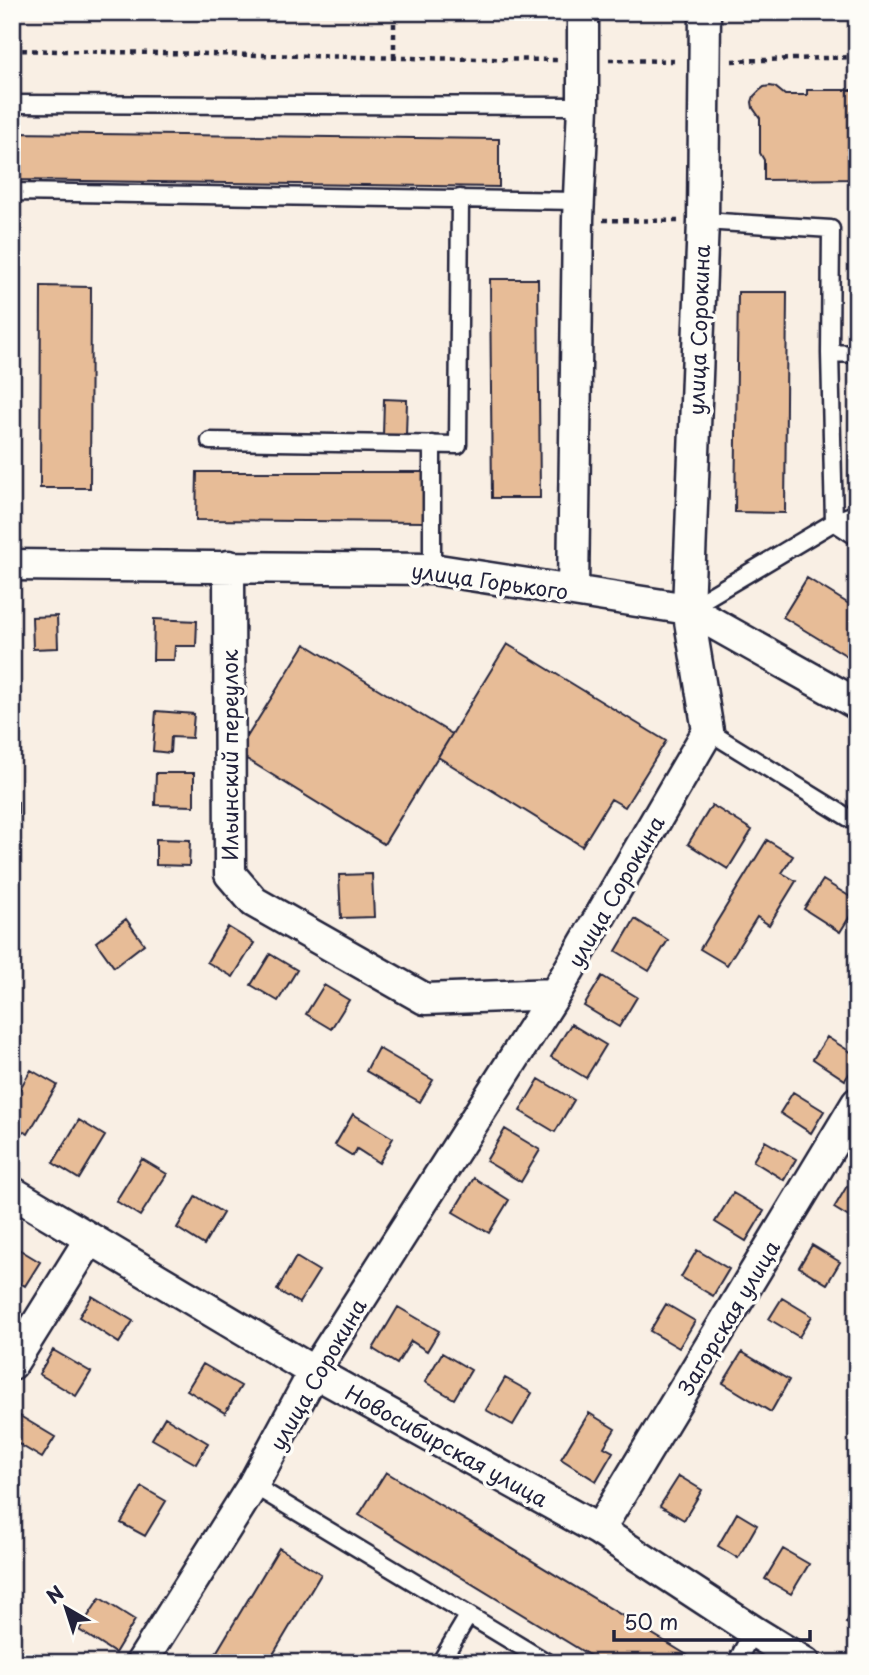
<svg xmlns="http://www.w3.org/2000/svg" width="869" height="1675" font-family="'Playpen Sans',sans-serif">
<rect width="100%" height="100%" fill="#f9efe4"/>
<filter id="ink" filterUnits="userSpaceOnUse"><feTurbulence type="fractalNoise" baseFrequency=".0143" numOctaves="2"/><feDisplacementMap in="SourceGraphic" scale="14" xChannelSelector="R" yChannelSelector="G"/><feConvolveMatrix kernelMatrix="1 2 1 2 8 2 1 2 1" color-interpolation-filters="sRGB"/></filter>
<g filter="url(#ink)">
<path fill="#e7bc97" stroke="#22223b" stroke-width="2" d="M770,86L775,87L785,95H807V90H857V179L764,180V160L760,153V118L753,108L752,102L754,96L759,91L764,87Z
M12,133L499,139V187L12,180Z
M490,279H538L540,498H492Z
M41,286L91,287L90,488H40Z
M738,292H787L785,513L735,512Z
M384,399L407,400L406,437L383,436Z
M197,472H423V522L196,520Z
M807,578L857,609V662L783,617Z
M57,616L58,648L33,649L32,617Z
M154,619L197,621L196,646H175L174,660H153Z
M305,644L452,734L384,844L237,753Z
M507,644L666,741L625,807L611,799L582,846L438,757Z
M156,711L194,714L192,738L171,737L170,753L153,751Z
M156,773H194V806L155,805Z
M12,802H18V832H12Z
M712,805L752,830L728,869L688,844Z
M156,839L190,840L189,866L156,865Z
M767,840L793,856L782,873L796,881L769,925L757,917L727,965L700,949Z
M372,874L374,917L341,918L339,875Z
M823,880L857,901V905L840,932L804,909Z
M126,919L144,944L114,967L96,942Z
M635,919L668,940L649,971L616,951Z
M228,927L254,943L233,977L207,962Z
M270,954L297,970L278,1001L251,985Z
M602,976L637,997L619,1027L584,1006Z
M324,985L349,1000L331,1029L306,1014Z
M571,1024L606,1045L586,1078L551,1057Z
M827,1037L857,1056V1062L845,1080L813,1059Z
M378,1048L433,1080L420,1102L366,1071Z
M31,1070L57,1085L28,1134L12,1125V1102Z
M539,1079L574,1100L555,1132L520,1111Z
M793,1092L824,1111L811,1133L780,1113Z
M353,1114L393,1138L379,1163L357,1149L353,1156L335,1145Z
M79,1120L105,1136L79,1179L53,1163Z
M505,1129L540,1150L521,1182L486,1161Z
M765,1141L796,1159L784,1180L753,1161Z
M142,1159L167,1174L140,1216L116,1201Z
M474,1178L509,1200L489,1233L453,1212Z
M847,1186L857,1191V1222L834,1208Z
M733,1193L764,1211L746,1241L715,1222Z
M196,1196L223,1213L204,1245L177,1228Z
M12,1245L40,1262L25,1286L12,1279Z
M812,1245L840,1262L827,1284L799,1267Z
M697,1250L729,1269L713,1296L681,1277Z
M296,1257L319,1271L299,1303L277,1290Z
M92,1296L133,1321L119,1343L79,1317Z
M782,1298L812,1316L799,1337L769,1319Z
M666,1304L695,1321L679,1348L650,1331Z
M398,1307L439,1331L427,1351L411,1341L397,1364L373,1349Z
M53,1350L91,1372L76,1396L39,1374Z
M742,1352L789,1380L771,1412L723,1383Z
M442,1353L471,1370L454,1399L425,1382Z
M203,1364L241,1386L225,1413L187,1390Z
M505,1378L532,1393L513,1425L486,1410Z
M15,1413L55,1437L42,1458L12,1440V1417Z
M589,1413L615,1429L604,1447L613,1452L596,1481L561,1459Z
M165,1417L208,1443L196,1464L152,1439Z
M386,1472L692,1658L689,1663H602L359,1515Z
M679,1476L702,1490L684,1520L660,1506Z
M142,1487L166,1501L145,1536L121,1523Z
M737,1513L757,1525L738,1558L718,1546Z
M279,1548L321,1574L268,1663H210Z
M783,1549L809,1564L791,1594L765,1579Z
M100,1598L135,1620L115,1653L79,1630Z
M857,1604V1628L846,1623Z"/>
<g fill="none" stroke-linecap="round" stroke-linejoin="round">
<g stroke="#22223b" stroke-width="21">
<path id="service" d="M12,104L583,106
M12,192L579,201
M703,221L831,229L830,353L834,522L857,537
M830,353L857,354
M210,441L458,445L460,198
M432,444V569
M688,609L834,522L857,513
M708,731L857,823
M253,1485L548,1663
M440,1663L468,1616
M736,1663L753,1631"/>
</g>
<g stroke="#22223b" stroke-width="35">
<path id="minor" d="M12,565L432,569L688,609L857,704
M229,566L230,874L254,902L425,999L555,994
M573,591L578,219L583,106V12
M12,1192L314,1372L599,1530L753,1631L805,1663
M12,1364L90,1239
M599,1530L857,1103
M141,1663L253,1485L314,1372L555,994L708,731L688,609L703,221L705,12"/>
</g>
<path stroke="#22223b" stroke-width="4.5" stroke-dasharray="5 5" stroke-linecap="butt" d="M12,50L407,58L558,60
M394,58V12
M609,60L677,61
M732,61L857,57
M603,220L679,221"/>
<use href="#service" stroke="#fdfcf7" stroke-width="16"/>
<use href="#minor" stroke="#fdfcf7" stroke-width="30"/>
</g>
</g>
<g text-anchor="middle" dominant-baseline="central" stroke-width="7" stroke-linejoin="round" paint-order="stroke">
<g font-size="21" fill="#22223b" stroke="#fdfcf7">
<text transform="translate(698 330) rotate(-88)">улица Сорокина</text>
<text transform="translate(490 580) rotate(8)">улица Горького</text>
<text transform="translate(229 755) rotate(-90)">Ильинский переулок</text>
<text transform="translate(615 891) rotate(-60)">улица Сорокина</text>
<text transform="translate(728 1317) rotate(-59)">Загорская улица</text>
<text transform="translate(317 1374) rotate(-60)">улица Сорокина</text>
<text transform="translate(447 1445) rotate(29)">Новосибирская улица</text>
</g>
</g>
<rect width="869" height="1675" fill="none" stroke="#fdfcf7" stroke-width="42"/>
<rect x="21" y="21" width="827" height="1633" fill="none" stroke="#22223b" stroke-width="2.5" filter="url(#ink)"/>
<g transform="translate(66 1608) rotate(321)" stroke="#fdfcf7" stroke-width="5" paint-order="stroke">
<path d="M0-5L12 26L0 18L-12 26Z" fill="#22223b"/>
<text y="-10" font-size="19" font-weight="bold" text-anchor="middle" fill="#22223b">N</text>
</g>
<path d="M614 1630v10h196v-10" fill="none" stroke="#22223b" stroke-width="3.5"/>
<text x="624" y="1630" font-size="21" fill="#22223b" stroke="#fdfcf7" stroke-width="5" paint-order="stroke">50 m</text>
</svg>
